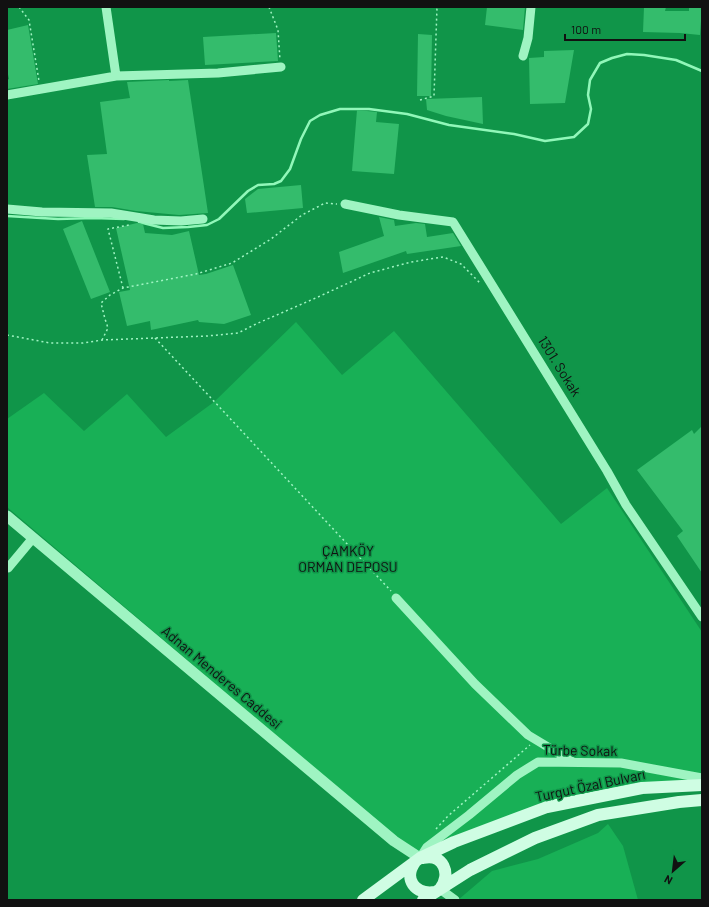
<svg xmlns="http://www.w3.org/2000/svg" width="709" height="907" font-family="Barlow,sans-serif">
<rect width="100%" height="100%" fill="#109549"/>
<path fill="#18b056" d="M296,322L342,375L394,331L561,524L607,488L702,632V787L576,795L420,858L7,507V419L44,393L84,431L127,394L166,437L214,402Z
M608,824L623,846L638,900H458L492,871L538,859L598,833Z"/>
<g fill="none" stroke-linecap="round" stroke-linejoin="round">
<path stroke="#91f7b9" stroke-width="2.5" d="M7,216L58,219L94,218L124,219
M139,222L163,228L188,227L207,225L219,219L248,191L258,185L274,184L281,181L290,169L301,139L310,121L320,115L340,109H369L407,114L449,125L514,134L545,141L574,137L588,124L591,109L588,95L590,80L600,63L612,58L627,54L644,55L676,60L702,71"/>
</g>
<path fill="#34bc6c" d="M487,7H525L523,30L485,25Z
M644,7H666L665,11H689V7H702L700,35L680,33L643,32Z
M28,25L38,84L7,89V80L9,79L7,70V30Z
M276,33L278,61L205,65L203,37Z
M418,34L432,35L431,96H417Z
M574,50L565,103L530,104L529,58L544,57V51Z
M169,80V81L188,80L208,213L179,215L136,211L112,207H95L87,155L107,154L100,102L130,98L127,82Z
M482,97L483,124L446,116L427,110L426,99Z
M357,110L377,112L376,122L399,124L394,174L352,171Z
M301,185L303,208L247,213L245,199L258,189Z
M379,217L394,220L395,226L416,223L425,224L427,237L453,233L461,246L407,254L406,251L343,273L339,252L384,236Z
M82,221L110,292L91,299L63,229Z
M137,223L143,224L145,233L172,235L189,231L199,275L206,274L233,265L251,315L224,324L199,322L198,320L151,330L150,321L127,326L119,292L130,290L116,228Z
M702,426V573L677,536L683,531L637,470L692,430L694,434Z"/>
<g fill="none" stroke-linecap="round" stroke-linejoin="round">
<path stroke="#9ff4c2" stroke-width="1.5" stroke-dasharray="2 3" stroke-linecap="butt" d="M19,7L29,20L39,81
M269,7L278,30L280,60
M420,100L434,96L437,7
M123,288L108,229L129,225
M7,335L50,343H83L102,340L207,336L238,333L256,324L318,297L370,273L411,262L443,257L461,264L481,284
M155,338L391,591
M102,340L108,328L105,319L101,303L110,295L123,288L196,274L232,263L271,239L302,215L325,203L337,204
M436,829L448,816L530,745"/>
<path stroke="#9ff4c2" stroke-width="9" d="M106,7L116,76
M523,56L528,38L531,7
M7,95L116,76L218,73L281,67
M345,204L399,215L453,222L607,471L626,505L702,617
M7,209L42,212L111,213L154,220L181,221L203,219
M7,567L8,568L33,538
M396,598L475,684L528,735L573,762
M420,858L427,847L469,815L517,775L538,762L621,763L702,778
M440,889L455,900"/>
<path stroke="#9ff4c2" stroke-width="11" d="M7,516L394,841L420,858"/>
<path stroke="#cffde3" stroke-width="12" d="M423,858C443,853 452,874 440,889
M415,862C403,879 415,895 435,892
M363,900L420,858L454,842L547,807L642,788L702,785
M423,900L470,870L535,838L598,815L679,802L702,800"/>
</g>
<g text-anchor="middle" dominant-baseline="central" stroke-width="3" stroke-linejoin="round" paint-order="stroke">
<g font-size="14" fill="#111" stroke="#109549">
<text transform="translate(560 366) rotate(58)">1301. Sokak</text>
<text transform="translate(222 677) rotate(40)">Adnan Menderes Caddesi</text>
<text transform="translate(580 750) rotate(1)">Türbe Sokak</text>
<text transform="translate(590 785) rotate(-12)">Turgut Özal Bulvarı</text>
</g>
<g font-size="14" fill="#111" stroke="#109549">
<text x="348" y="550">ÇAMKÖY<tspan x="348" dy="16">ORMAN DEPOSU</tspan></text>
</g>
</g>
<rect width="709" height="907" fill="none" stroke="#111111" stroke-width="16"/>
<g transform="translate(673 871) rotate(208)" stroke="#109549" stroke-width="3" paint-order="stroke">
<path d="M0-3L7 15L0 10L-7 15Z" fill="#111111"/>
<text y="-6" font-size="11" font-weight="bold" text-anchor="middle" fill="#111111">N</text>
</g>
<path d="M565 34v6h120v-6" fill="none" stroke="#111111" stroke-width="2"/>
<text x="571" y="34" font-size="12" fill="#111111" stroke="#109549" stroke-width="3" paint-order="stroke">100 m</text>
</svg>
